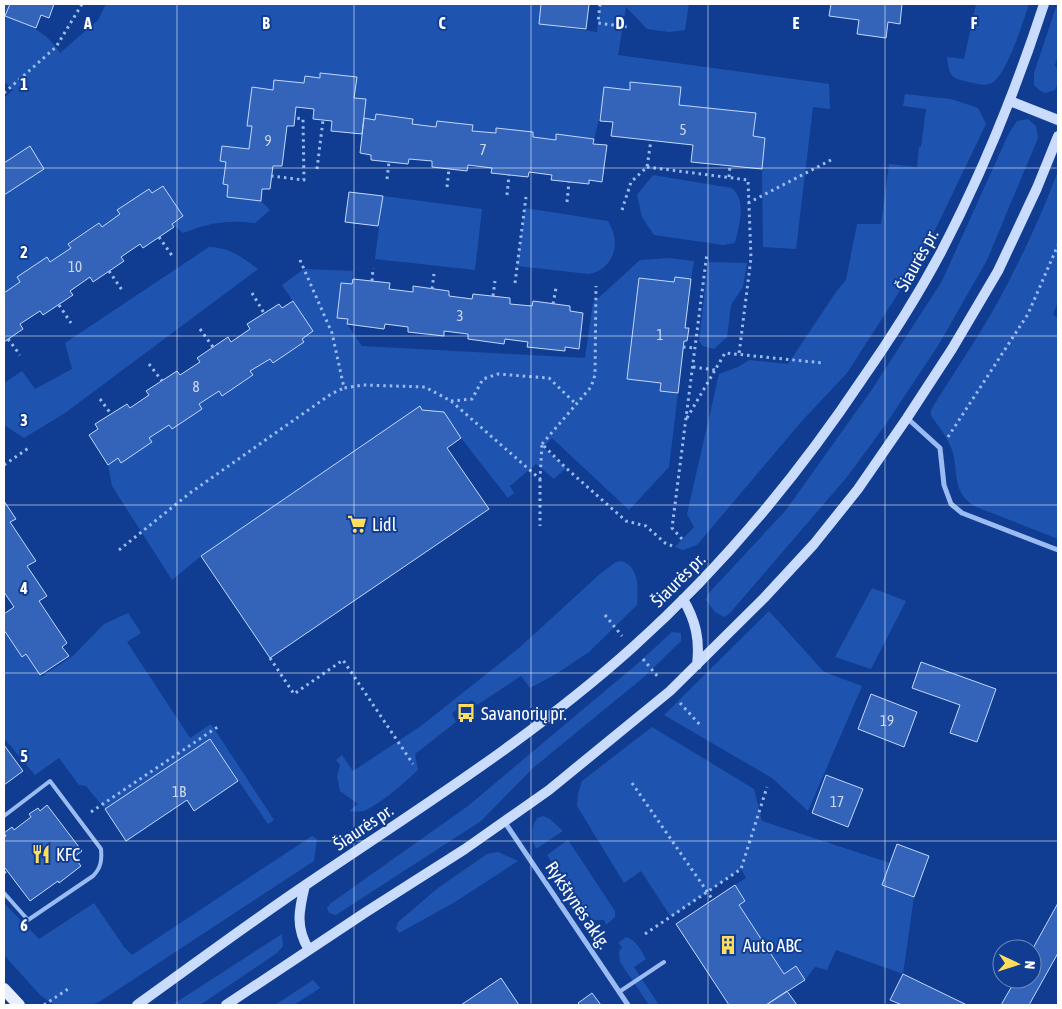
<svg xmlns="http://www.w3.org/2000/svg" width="1062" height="1009" font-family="'Asap Condensed',sans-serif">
<rect width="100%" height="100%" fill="#103d91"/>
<path fill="#1e54af" d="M4,4H10L6,16C29,25 46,31 60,53L98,20L106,4H541L539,24L597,32L600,4H689L685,30L669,32L647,29L626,7L618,55L829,84L830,109L813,107L796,249L763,247L762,169L765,138L753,136L756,114L679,105L680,87L631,82L630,90L602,108L594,139L557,134L556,140L533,137V132L496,128V133L472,131V125L437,121L436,127L412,124L413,118L376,114L375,120L364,118L366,99L354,98L356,77L320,73V78L304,83L274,80L273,90L252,88L247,126H252L249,149L222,146L220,161L226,162L223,184L228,185L261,201L270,210L255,223C224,220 213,222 183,233L172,224L183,216L163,186L152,193L149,189L118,210L120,214L102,227L98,223L68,243L71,248L50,262L47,257L20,282L4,293V98L13,90L4,81Z
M976,4H1029C1023,22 1007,74 992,83C984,87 973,83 965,81C949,78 949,72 947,57L964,59Z
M1057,4L1058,55L1055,65C1060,73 1059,82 1055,90L1045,93L1039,90L1034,85V73Z
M905,94L951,99L978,108L986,124L923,255L847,373L801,422L697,545L683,550L675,547L694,527L687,514L719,374L738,367L749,360L788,364L836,292L846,280L857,224H881L889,164L917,167L919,147H921L926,109L903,106Z
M1028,119L1036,126L1038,138L987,260L939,344L886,424L847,477L730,613L724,617L715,612L706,600L708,594L786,510L873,388L942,281L1009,133L1017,121Z
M1058,171V302L1053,315L1058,318V539L974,506C953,492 958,475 953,453C949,439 940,428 931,416V410C954,372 980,335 1001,296C1023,255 1042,214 1058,171Z
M653,175L732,188C747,202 739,225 735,243L723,245L654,235L642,217L637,195Z
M383,196L482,209L475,270L375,259Z
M525,208L608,221C610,225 613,231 614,235C618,254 607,271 589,274L517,266Z
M209,247C231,248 240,256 258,269L65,413L24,438L4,425V383L22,371L35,389L72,369L65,343Z
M669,258L694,261L691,279L676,277L674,282L639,279L627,379L661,383L660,391L678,393L669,467L629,510L552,438L543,447L566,468L554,479L536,464L510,486L514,493L508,498L461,438L444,413L422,410L419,407L201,556L172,580L112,486L108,465L118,458L121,462L151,442L149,438L169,425L172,429L201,409L199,404L219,391L222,396L253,376L250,371L270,359L273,363L304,342L302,339L313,331L282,285L304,269L353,271L352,284L341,283L337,317L348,319L347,324L362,346L585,358L593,303L640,260Z
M708,262L747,263L743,287L731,305L727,337L714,349L703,346L699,341Z
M622,561C640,568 638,589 637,605L589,652L556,674L530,688L521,676L477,705L472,700L452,713L456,722L415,754L418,770C404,783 385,800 368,809C363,812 355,812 349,811L358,804L340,791L337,776L340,765L336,760L342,755L353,771L421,726L519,648L601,573L616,562Z
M872,588L906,601L871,669L835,657Z
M769,611L824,672L862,686L808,811L772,778L664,715Z
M128,613L141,633L127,642L190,738L211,724L274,820L268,824L210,739L105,809L86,786L79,785L59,758L35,775L4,738V630L21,656L26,654L41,677L73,656L104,624Z
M672,632L681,633V641L644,677L533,768L481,821L336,915L329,913L327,908L331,903L468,806L637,664Z
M652,727L754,789L762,821L890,863L882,885L914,897L903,974L836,950L827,970L815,967L805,980L796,966L784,974L739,905L745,901L735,885L746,878L741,869L671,917L641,871L624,883L577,806L578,794L582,781Z
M543,816L550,819L563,831L536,849C531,839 531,828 537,818Z
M312,836L317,839L314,861L99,1002L90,1005H55L41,996L4,955V903L39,939L94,903L124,947L132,955Z
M568,840L615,911V917L606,925L604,920H594L588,916L547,855Z
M498,852L518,861L455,902L399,933L396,928L398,922L438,888L487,854Z
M282,934L283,946L277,953L200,1005H172Z
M626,937C636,939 641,951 646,959L634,967L659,1005H649L620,962L619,952L622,947L618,943Z
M313,980L320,988L294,1005H275Z"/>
<path fill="#3464b9" stroke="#c2d8fe" d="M10,4H54L49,18L41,15L36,28L5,16Z
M541,4H589L586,29L539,24Z
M831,4H902L900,24L888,22L886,38L857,34L859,20L829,16Z
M320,73L357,77L354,98L366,99L362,134L331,131L332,121L313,119L314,109L296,107L294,126H287L282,166H273L270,189H262L261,201L227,197L228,185L223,184L226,162L220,161L222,146L249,149L252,126H247L252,87L273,90L274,80L304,83L305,76L320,78Z
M630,82L681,87L679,105L756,113L753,136L765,138L762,169L691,162L693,145L611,136L613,122L600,121L604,87L630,90Z
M376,114L413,119L412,124L436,127L437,121L473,125L472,131L496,133V128L533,132V137L556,140V134L594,139L593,144L607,145L602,182L589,180V184L551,180L552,175L529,172L528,177L491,173L492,168L468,165L467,171L432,167V161L409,159L408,164L371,160V155L360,153L364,118L375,120Z
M30,146L44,169L4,195V163Z
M163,186L183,216L172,224L174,227L143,248L140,244L121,257L124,261L93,282L90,277L70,291L73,295L43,315L40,311L20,324L23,329L4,342V293L20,282L17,277L47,257L50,262L71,248L68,244L99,223L102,227L120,214L117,210L149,189L152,193Z
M349,192L383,196L378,226L345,222Z
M675,277L691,279L685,328H689L687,341H684L678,393L660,391L661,383L627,379L639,278L674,282Z
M353,279L390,283L389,289L413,292V286L449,291V296L472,299L473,294L510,298V304L532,306L533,301L570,306V311L583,313L579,349L565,347V351L527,347L528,342L505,339L504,344L468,339V334L444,331V336L408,332V327L385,324L384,329L347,324L348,319L337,318L341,283L352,284Z
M293,301L313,331L302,339L304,342L273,363L270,359L250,371L253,375L222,396L219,391L199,404L202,409L172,429L169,425L149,438L152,442L121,463L118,458L108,465L89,435L98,429L95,424L127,404L130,408L149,395L146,391L177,371L180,375L200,362L197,358L228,337L231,342L250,329L247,324L279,304L282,308Z
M420,406L422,410L444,412L461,438L447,448L489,509L270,658L201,556Z
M4,501L16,519L10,522L36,561L27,566L47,596L39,601L67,643L62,647L69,656L40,675L26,654L22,657L4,630V614L14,607L4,592Z
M921,662L996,689L977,742L950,733L960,705L912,688Z
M871,694L917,712L904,747L858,729Z
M210,739L238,781L194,811L187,800L126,841L105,809Z
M4,745L23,771L4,785Z
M826,775L863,789L848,827L812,813Z
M47,805L82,851L74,857L81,866L59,883L58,881L30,901L5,868L4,869V837L6,836L4,833L12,827L14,830L31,817L29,814L38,808L40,811Z
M897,844L929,856L914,897L882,885Z
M735,885L745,901L739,905L784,974L796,966L805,980L766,1005H729L676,924Z
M1058,903V953L1029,1005H1001L1016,979H1032V950Z
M903,974L967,1005H902L890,1000Z
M501,978L519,1005H461Z
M787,991L797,1005H766Z
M592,993L601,1005H580L578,1003Z"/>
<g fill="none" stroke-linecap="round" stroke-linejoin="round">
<path stroke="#9bbbf3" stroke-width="3" stroke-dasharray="2.5 4" stroke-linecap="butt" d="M600,4L598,23L628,27
M4,93L56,47L82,4
M647,167L748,180L751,258L739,354
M317,169L323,120
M271,176L304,180L303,119L295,118
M729,177L730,166
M387,179L389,162
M447,187L449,169
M507,195L509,175
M567,202L569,182
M748,203L831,160
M622,210L631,182L647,167L651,140
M159,237L173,257
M300,260L332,333L344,388L363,385L425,387L451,401L540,479L542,444L566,468L626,521L646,526L665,543L675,547
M109,271L122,290
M372,281L373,268
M515,283L526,197
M432,289L434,274
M252,293L264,313
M493,296L495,281
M553,304L556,288
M59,305L71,323
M200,329L213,347
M8,339L20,355
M683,347L695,348
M149,364L162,381
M693,367L715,370
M100,399L111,414
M451,401L472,399L483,379L498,374L549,378L577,405
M687,418L725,353L823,363
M948,437L1028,314L1058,245
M542,444L591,387L595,375L596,286
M4,465L30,447
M540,479V526
M682,539L672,528L707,253
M119,550L190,493L331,394L344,388
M605,615L622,636
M270,658L294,694L343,660L413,764
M643,659L658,677
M680,703L701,726
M632,783L713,900
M91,812L219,726
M4,873L7,870
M645,934L741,869L767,787
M44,1005L68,989"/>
<path stroke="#9bbbf3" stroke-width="4" d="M4,816L50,781L101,849C102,860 101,868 93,876L28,920L4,893
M619,992L664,962"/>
<path stroke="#9bbbf3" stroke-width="5" d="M907,418L940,448L944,485L951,504L962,513L1058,550
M504,821L628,1005"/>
<path stroke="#cadcfd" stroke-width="10" d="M1010,101L1058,120
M683,599C696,621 700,640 697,665
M305,885C299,910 295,927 309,950
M137,1005C193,965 249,923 307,884C418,809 533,737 633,647C721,568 797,477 863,378C891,338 917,297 940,254C982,174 1016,90 1044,4
M226,1005L366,912L465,849L549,790L670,691L764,598L814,544L858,489L907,418L952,349L998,271L1037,188L1058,136"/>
<path stroke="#e7eeff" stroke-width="12" d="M4,989L19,1005"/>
</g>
<path fill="none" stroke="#fff" stroke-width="1" stroke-opacity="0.55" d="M177,4V1005M354,4V1005M531,4V1005M708,4V1005M885,4V1005M4,168H1058M4,336H1058M4,505H1058M4,673H1058M4,841H1058"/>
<defs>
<g id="supermarket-bare" transform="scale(1.5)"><path d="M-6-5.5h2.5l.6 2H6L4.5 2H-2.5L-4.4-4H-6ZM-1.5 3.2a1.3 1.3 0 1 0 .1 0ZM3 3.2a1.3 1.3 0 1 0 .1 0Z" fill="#ffde5d" stroke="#103d91" stroke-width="2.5" paint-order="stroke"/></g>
<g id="bus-bare" transform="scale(1.5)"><path d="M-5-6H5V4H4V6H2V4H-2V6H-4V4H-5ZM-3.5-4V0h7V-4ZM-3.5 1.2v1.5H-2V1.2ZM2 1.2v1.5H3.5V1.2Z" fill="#ffde5d" stroke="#103d91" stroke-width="2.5" paint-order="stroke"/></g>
<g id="restaurant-bare" transform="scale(1.5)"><path d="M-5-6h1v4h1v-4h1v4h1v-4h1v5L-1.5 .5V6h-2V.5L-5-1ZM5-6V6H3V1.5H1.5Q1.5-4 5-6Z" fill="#ffde5d" stroke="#103d91" stroke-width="2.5" paint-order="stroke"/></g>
<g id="building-bare" transform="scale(1.5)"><path d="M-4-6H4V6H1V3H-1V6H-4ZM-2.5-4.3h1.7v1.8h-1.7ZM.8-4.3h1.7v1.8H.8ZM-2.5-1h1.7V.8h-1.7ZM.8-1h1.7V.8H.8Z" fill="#ffde5d" stroke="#103d91" stroke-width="2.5" paint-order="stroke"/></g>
</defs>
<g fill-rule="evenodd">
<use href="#supermarket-bare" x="357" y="524"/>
<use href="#bus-bare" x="466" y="713"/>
<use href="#restaurant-bare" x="41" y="854"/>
<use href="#building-bare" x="728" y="945"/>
</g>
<g text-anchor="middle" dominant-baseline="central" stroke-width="4" stroke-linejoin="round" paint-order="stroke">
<g font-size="15" fill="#ccd8ee">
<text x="683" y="129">5</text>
<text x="268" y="140">9</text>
<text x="483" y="149">7</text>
<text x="75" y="266">10</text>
<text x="460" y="315">3</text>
<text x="660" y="334">1</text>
<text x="196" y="386">8</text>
<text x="887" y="720">19</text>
<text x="179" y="791">1B</text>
<text x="837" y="801">17</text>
</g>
<g font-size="18" fill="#fff" stroke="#103d91">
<text transform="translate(917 260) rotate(-61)">Šiaurės pr.</text>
<text transform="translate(678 580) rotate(-45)">Šiaurės pr.</text>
<text transform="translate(363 827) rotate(-34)">Šiaurės pr.</text>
<text transform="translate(578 905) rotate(56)">Rykštynės aklg.</text>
</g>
<g font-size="18" fill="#fff" stroke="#103d91" text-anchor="start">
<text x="372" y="524">Lidl</text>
<text x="481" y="713">Savanorių pr.</text>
<text x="56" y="854">KFC</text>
<text x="743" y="945">Auto ABC</text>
</g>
</g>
<g font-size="16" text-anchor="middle" font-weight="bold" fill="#fff" stroke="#103d91" stroke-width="4" stroke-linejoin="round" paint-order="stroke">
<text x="88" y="29">A</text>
<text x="266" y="29">B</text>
<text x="442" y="29">C</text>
<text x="620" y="29">D</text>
<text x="796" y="29">E</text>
<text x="974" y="29">F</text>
<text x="24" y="90">1</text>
<text x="24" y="258">2</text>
<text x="24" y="426">3</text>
<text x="24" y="594">4</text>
<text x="24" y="762">5</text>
<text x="24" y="931">6</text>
</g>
<rect width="1062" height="1009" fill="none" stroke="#ffffff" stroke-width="10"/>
<g transform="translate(1017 964) rotate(94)"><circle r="24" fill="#103d91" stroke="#708bbd"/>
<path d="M0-4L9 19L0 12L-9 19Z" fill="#ffde5d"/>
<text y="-8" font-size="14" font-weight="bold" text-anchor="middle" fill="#ffffff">N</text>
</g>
</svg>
